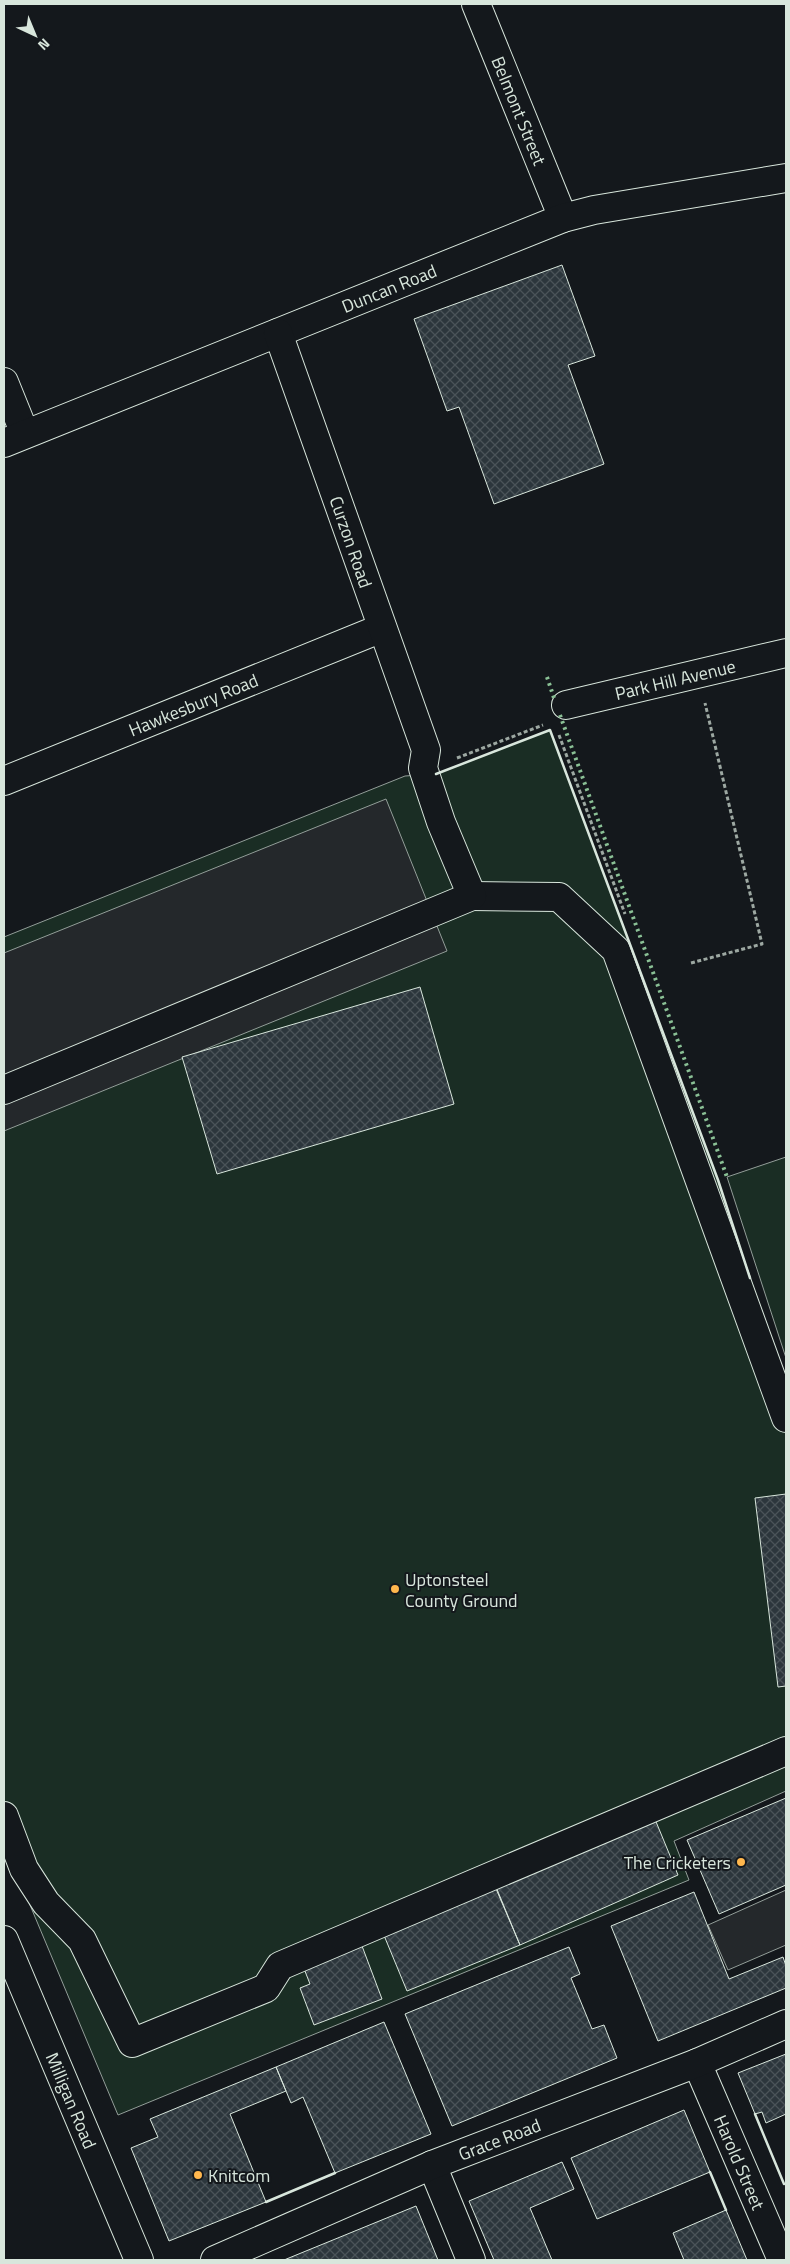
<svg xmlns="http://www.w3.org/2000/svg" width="790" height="2264" font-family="'Titillium Web',sans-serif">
<defs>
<pattern id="building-cross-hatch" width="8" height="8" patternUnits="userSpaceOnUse" patternTransform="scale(1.25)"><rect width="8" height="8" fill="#2c363c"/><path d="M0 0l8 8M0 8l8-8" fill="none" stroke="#4a5358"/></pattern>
</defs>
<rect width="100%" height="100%" fill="#14181c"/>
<path fill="#1a2d24" stroke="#939e99" d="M550,730L718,1180L786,1387V1791L674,1841L689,1880L118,2115L4,1843V937L405,776L436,774Z
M786,1157V1358L727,1177Z"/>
<path fill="#24282b" stroke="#939e99" d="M386,799L447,951L4,1131V953Z
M786,1890V1945L728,1970L708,1925Z"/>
<path fill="url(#building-cross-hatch)" stroke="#d8e6dc" d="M562,265L595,356L568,365L604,464L494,504L459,407L447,411L414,319Z
M420,987L454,1104L217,1174L182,1057Z
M786,1494V1686L778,1687L755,1498Z
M786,1798V1885L719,1914L687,1840Z
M652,1812L678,1875L520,1945L491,1877Z
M496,1887L520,1945L407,1991L383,1933Z
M694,1892L729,1979L783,1957L786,1966V1988L658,2041L611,1926Z
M359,1938L382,1999L314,2025L300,1988L310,1984L301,1961Z
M569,1947L580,1974L571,1978L592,2029L604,2025L617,2058L452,2126L405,2014Z
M384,2022L431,2134L335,2173L303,2097L291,2103L276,2067Z
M786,2054V2114L766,2123L762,2112L755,2114L738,2073Z
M276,2067L286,2091L230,2114L266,2202L169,2241L131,2148L158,2137L150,2119Z
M684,2110L710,2172L597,2219L571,2158Z
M562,2162L574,2189L530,2208L552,2260H494L469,2201Z
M416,2206L438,2260H284Z
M726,2210L747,2260H684L673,2233Z"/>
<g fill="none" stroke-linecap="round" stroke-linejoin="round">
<g stroke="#d8e6dc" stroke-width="30">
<g id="minor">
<path id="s1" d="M476,4L563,218"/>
<path d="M4,382L25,434"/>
<path id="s2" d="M4,443L563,218L594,210L786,178"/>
<path id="s3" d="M566,705L786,653"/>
<path id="s4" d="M4,781L382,628"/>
<path d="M472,896L559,897L616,950L786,1418"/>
<path d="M4,1090L472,896L441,822L423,768L426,750L278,333"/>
<path d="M4,1816L24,1869L46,1903L82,1940L132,2043L266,1988L280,1966L786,1751"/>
<path id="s5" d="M4,1940L139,2260"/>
<path id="s6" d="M697,2063L782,2260"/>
<path d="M432,2165L471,2260"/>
<path id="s7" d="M215,2260L432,2165L697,2063L786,2024"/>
</g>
</g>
<path stroke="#9da8a2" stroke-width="3" stroke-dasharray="4 2.5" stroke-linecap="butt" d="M559,735L625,914
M457,758L543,725
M691,963L762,944L705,703"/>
<use href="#minor" stroke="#14181c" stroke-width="28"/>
<path stroke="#8ac095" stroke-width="4" stroke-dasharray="2.5 4" stroke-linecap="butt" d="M547,677L555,701
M560,715L727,1177"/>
<path stroke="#d8e6dc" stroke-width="2.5" d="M436,774L550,730L718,1180L750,1278
M755,2114L784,2184
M710,2172L726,2210
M266,2202L335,2173"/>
</g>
<g fill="#ffb74d" stroke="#14181c" stroke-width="2">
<circle cx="395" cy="1589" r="5"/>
<circle cx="741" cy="1862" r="5"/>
<circle cx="198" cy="2175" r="5"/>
</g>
<g text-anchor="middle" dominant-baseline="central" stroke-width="4" stroke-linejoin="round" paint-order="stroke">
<g font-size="18" fill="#d8e6dc" stroke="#14181c">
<text stroke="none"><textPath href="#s1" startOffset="115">Belmont Street</textPath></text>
<text stroke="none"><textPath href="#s2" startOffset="415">Duncan Road</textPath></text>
<text transform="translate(351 542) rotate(71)">Curzon Road</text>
<text stroke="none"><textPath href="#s3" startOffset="112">Park Hill Avenue</textPath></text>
<text stroke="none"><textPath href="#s4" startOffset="204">Hawkesbury Road</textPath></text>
<text stroke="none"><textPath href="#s5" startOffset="174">Milligan Road</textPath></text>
<text stroke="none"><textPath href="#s7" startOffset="309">Grace Road</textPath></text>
<text stroke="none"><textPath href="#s6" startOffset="108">Harold Street</textPath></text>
</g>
<g font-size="18" fill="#d8e6dc" stroke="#14181c" text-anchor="start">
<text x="405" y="1579">Uptonsteel<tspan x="405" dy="21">County Ground</tspan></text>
<text x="731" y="1862" text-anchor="end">The Cricketers</text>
<text x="208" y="2175">Knitcom</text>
</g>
</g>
<rect width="790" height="2264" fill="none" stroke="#d8e6dc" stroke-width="10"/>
<g transform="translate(35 35) rotate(136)" stroke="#14181c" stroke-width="4" paint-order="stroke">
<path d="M0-4L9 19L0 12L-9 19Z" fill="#d8e6dc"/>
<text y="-8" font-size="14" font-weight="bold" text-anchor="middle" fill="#d8e6dc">N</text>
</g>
</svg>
